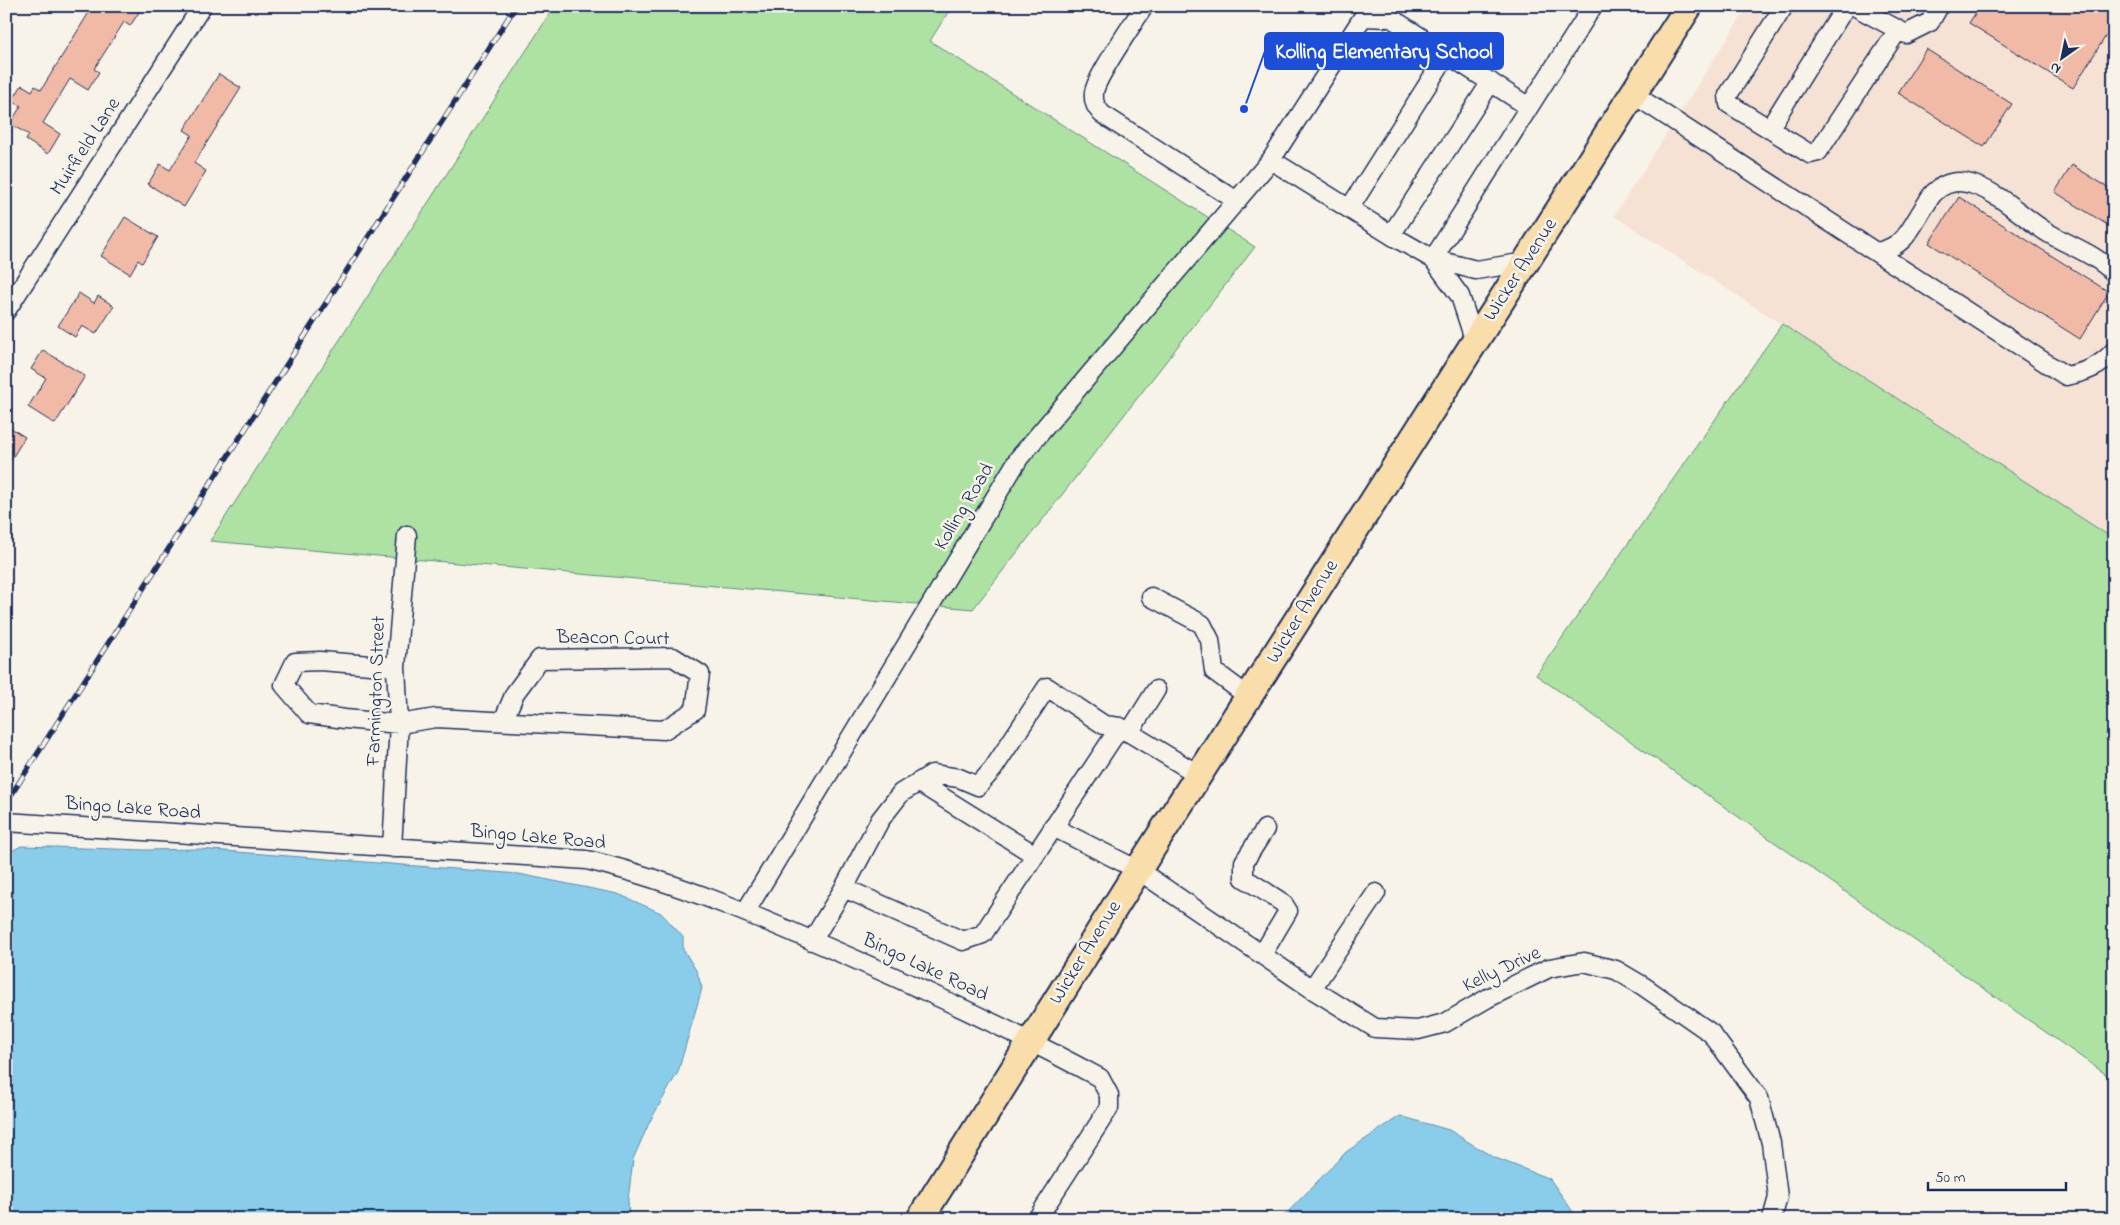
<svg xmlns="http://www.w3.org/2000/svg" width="2120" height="1225" font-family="'Indie Flower',sans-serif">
<rect width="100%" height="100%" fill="#f7f3e8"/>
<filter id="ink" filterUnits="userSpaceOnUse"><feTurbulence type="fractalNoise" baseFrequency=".02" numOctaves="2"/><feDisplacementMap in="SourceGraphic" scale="10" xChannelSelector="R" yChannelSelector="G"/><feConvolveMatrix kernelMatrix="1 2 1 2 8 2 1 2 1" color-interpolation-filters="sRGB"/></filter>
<g filter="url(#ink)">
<path fill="#f5e2d4" d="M1748,6H2114V539L1614,216Z"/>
<path fill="#aee2a3" stroke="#648880" d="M555,6H952L930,41L1255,247L973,609L210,541Z
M1782,324L2114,539V1080L1536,675Z"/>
<path fill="#89cdeb" stroke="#5d8eb3" d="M21,846L146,850L199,849L519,874L618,894L661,913L683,937V949L697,972L702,988L678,1072L650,1121L633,1159L628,1200L629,1219H6V854Z
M1400,1116L1449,1130L1493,1157L1550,1179L1578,1219H1281L1346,1152Z"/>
<path fill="#f1baa6" stroke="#1b2f5e" d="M93,6H143L130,26L124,22L94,69L99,72L88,90L70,79L43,123L60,134L48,154L26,140L29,135L10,124L21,106L12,101L22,85L32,91L35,86L41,90Z
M1980,6H2114V23L2073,88L1969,23Z
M1926,49L2012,104L1984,147L1898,93Z
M219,74L241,88L194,163L206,171L184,207L148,184L160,164L170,170L192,135L184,130Z
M2072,165L2114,191V229L2055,192Z
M1959,197L2109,292L2080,339L1929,243Z
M125,217L158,237L142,263L138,260L130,274L101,256Z
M79,293L94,303L98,296L114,306L96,334L82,326L75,337L58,326Z
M43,350L85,376L55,424L28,407L46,378L31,369Z
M6,425L25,437L6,468Z"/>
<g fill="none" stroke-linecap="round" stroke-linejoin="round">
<g stroke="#1b2f5e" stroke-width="21">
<path id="minor" d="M1144,6C1134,23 1095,78 1094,93C1093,103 1096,107 1102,114L1237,201
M1784,6L1728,95L1729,104L1810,154L1818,152L1898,30
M1854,6L1906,34L1930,22L1939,6
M1633,94L2066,376C2086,372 2100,367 2114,351
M1529,107L1593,6
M1769,129L1846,6
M1271,160L1396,238L1433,259L1476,270L1526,262
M1349,209L1447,54
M1391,235L1491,82
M1878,252C1909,244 1910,227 1927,203C1929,199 1932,194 1936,191C1946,182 1959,180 1971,184C1999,192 2021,216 2045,231C2067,245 2096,254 2114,273
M1433,259L1460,296L1475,342
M6,311L202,6
M1151,597L1202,624L1210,640L1214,671L1249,697
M396,667L320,661L295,662L284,685L309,714L345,719L399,724L436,718L664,730L695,710L700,674L673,657L540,659L515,693L503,721
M1129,733L1156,690
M918,782L1035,855
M6,822L587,860C679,882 766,920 852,958C936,995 1019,1034 1100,1078L1109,1095V1108L1037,1219
M1053,827L1138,870L1312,989L1375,1028L1418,1030L1445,1023L1488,998L1549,968L1584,962L1616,970L1643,986L1711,1033L1759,1098L1771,1143L1778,1197L1772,1219
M392,848L399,724L396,667L407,535
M844,888L880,820L901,793L932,774L959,778L978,786L993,769L1047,687L1104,725L1120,727
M746,911L1019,458L1271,160L1363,17L1391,18L1529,107L1433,259
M812,941L844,888L963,941L983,934L1120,727L1199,775
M1262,955L1288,911L1283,903L1244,878V862L1265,829
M1312,989L1376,893"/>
</g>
<g stroke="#1b2f5e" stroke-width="30">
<path id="highway" d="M920,1219L1138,870L1689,6"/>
</g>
<use href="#minor" stroke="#f7f3e8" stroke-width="18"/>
<use href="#highway" stroke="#f9deab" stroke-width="26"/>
<g stroke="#1b2f5e" stroke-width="5.5">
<path id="rail" d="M6,803L516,6"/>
</g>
<use href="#rail" stroke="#f7f3e8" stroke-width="4" stroke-dasharray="11" stroke-linecap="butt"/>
</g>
</g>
<g text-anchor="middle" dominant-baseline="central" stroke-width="5" stroke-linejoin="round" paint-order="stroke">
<g font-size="20" fill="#1b2f5e" stroke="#f7f3e8">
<text transform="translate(86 147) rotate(-57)">Muirfield Lane</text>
<text transform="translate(1521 270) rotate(-57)">Wicker Avenue</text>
<text transform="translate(965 507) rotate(-59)">Kolling Road</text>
<text transform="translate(1303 612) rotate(-58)">Wicker Avenue</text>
<text transform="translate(613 639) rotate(1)">Beacon Court</text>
<text transform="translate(377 691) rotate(-88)">Farmington Street</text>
<text transform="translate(133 809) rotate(4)">Bingo Lake Road</text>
<text transform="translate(538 838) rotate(5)">Bingo Lake Road</text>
<text transform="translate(1086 953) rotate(-58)">Wicker Avenue</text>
<text transform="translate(925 968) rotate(25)">Bingo Lake Road</text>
<text transform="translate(1502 970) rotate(-25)">Kelly Drive</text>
</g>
</g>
<path fill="none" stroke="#1d4ed8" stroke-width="2" d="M1244 109L1265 51"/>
<circle fill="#1d4ed8" stroke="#f7f3e8" stroke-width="2" cx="1244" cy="109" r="5"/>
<rect fill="#1d4ed8" stroke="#1d4ed8" stroke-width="2" x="1265" y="33" width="238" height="36" rx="5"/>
<g font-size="21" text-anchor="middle" font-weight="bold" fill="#fff">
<text x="1384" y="58">Kolling Elementary School</text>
</g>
<rect width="2120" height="1225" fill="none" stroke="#f7f3e8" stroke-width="25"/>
<rect x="12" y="12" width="2095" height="1200" fill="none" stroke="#1b2f5e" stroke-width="2" filter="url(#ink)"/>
<g transform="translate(2062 58) rotate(213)" stroke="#f7f3e8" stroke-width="4" paint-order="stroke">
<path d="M0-4L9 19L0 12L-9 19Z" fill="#1b2f5e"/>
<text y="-8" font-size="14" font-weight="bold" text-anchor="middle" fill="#1b2f5e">N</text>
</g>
<path d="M1928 1182v8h138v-8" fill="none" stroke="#1b2f5e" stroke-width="2.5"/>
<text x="1935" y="1182" font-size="15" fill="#1b2f5e" stroke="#f7f3e8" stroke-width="4" paint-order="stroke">50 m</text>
</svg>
